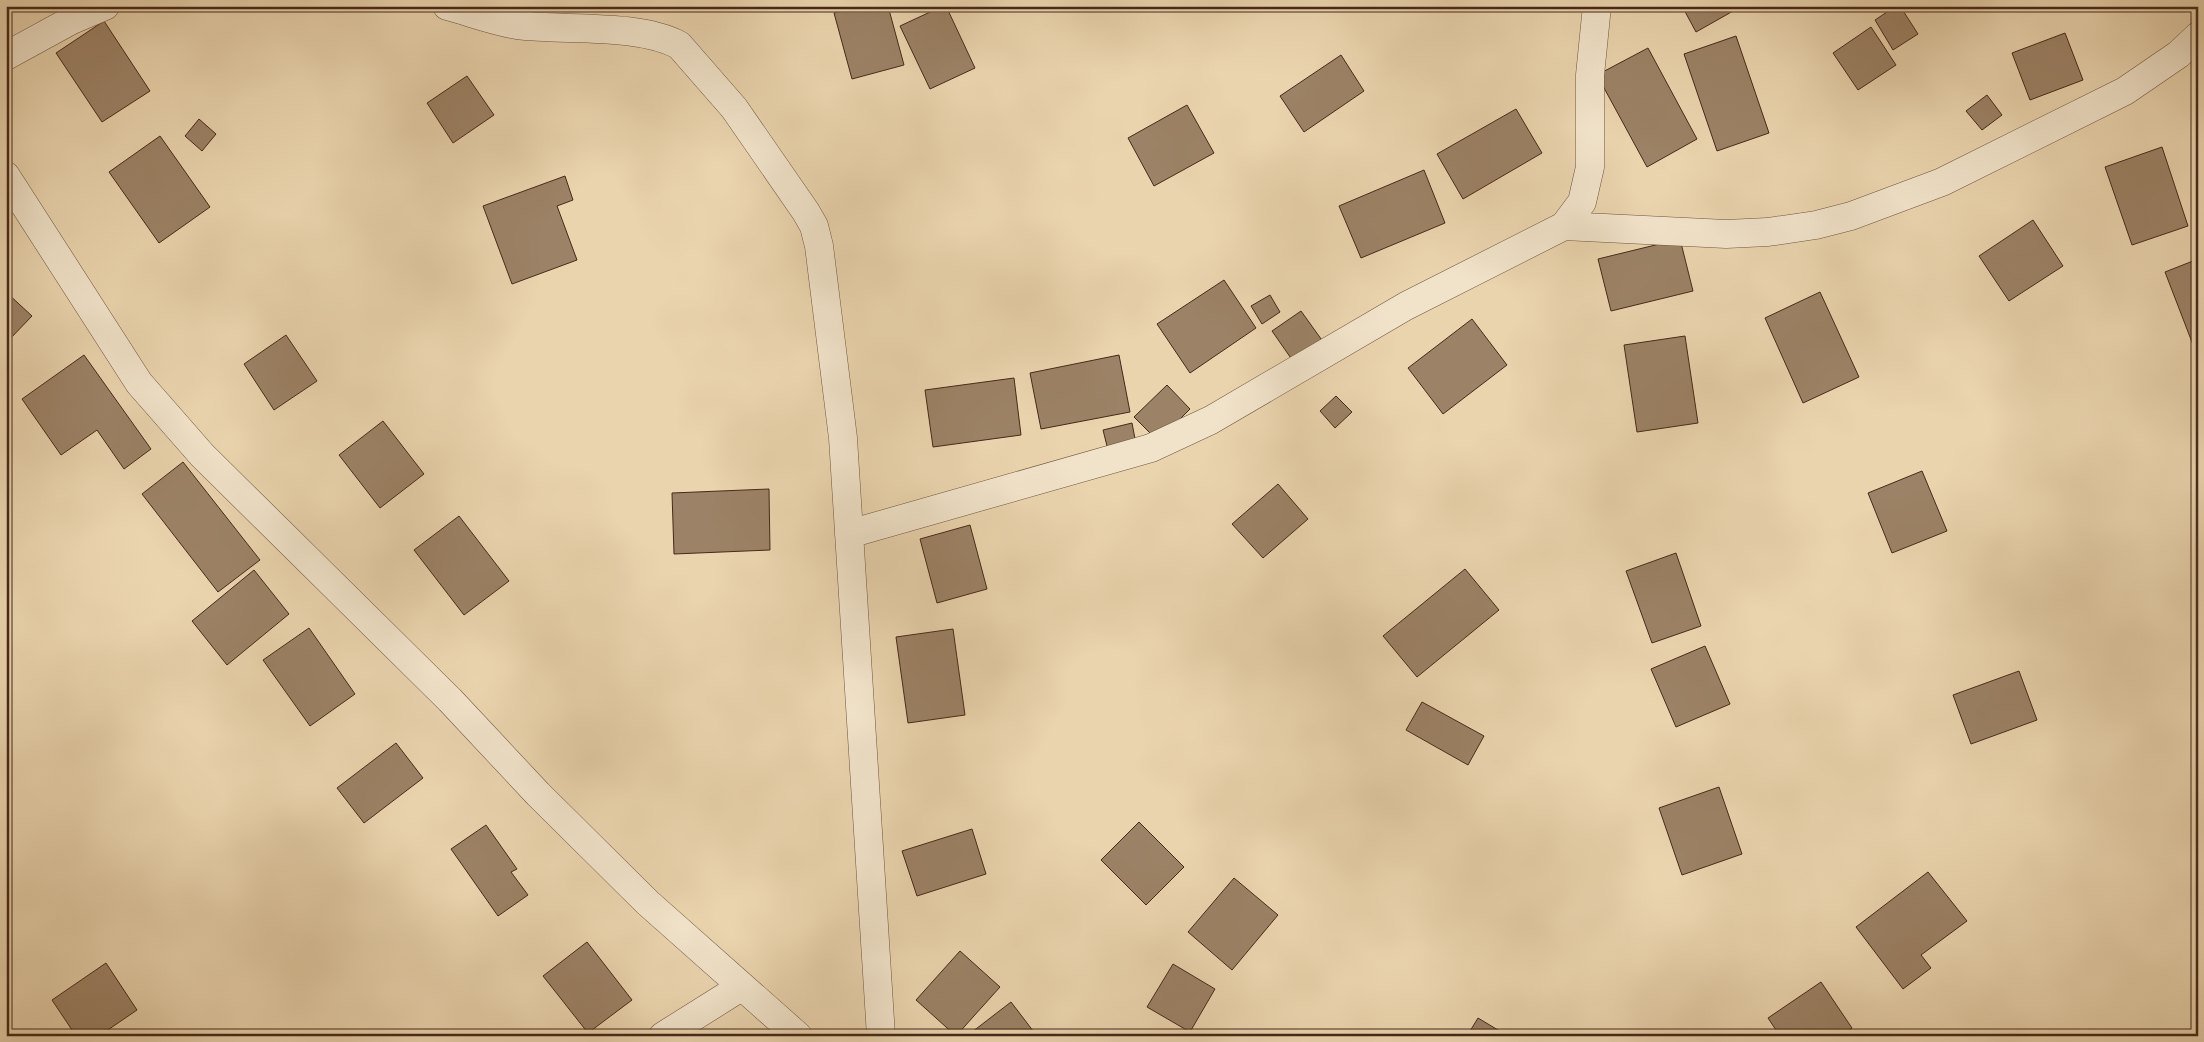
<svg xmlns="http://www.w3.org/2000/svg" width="2204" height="1042" font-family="Alegreya,serif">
<rect width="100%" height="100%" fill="#ead4ae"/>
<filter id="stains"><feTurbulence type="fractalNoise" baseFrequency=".004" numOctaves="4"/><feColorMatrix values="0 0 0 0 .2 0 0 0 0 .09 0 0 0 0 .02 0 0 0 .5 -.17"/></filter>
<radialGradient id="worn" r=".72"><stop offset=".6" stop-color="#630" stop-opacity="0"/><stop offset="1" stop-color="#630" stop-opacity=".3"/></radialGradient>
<path fill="#9c8266" stroke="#472918" d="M860,6H888L904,65L852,79L834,13Z
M943,6H946L975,68L930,89L900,26Z
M1682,6H1742L1696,32Z
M1896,6H1900L1918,34L1893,50L1875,20Z
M104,21L150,91L102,122L56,53Z
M1871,27L1896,65L1858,90L1833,53Z
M2065,33L2083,80L2030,100L2012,53Z
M1736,36L1769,133L1717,151L1684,54Z
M1648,48L1697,139L1647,167L1597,75Z
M1341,55L1364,91L1304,132L1280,96Z
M467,76L494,115L453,143L427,103Z
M1987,95L2002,115L1982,130L1966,111Z
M1187,105L1214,153L1154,186L1128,138Z
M1516,109L1542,153L1463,199L1437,154Z
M199,119L216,134L202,151L185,136Z
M160,136L210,207L159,243L109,172Z
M2162,147L2188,226L2132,245L2105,167Z
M1424,170L1445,223L1361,258L1339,206Z
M565,176L573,200L557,206L577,260L512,284L483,206Z
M2033,220L2063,266L2009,301L1979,256Z
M1680,239L1693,291L1611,311L1598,259Z
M2198,259V349L2195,350L2165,272Z
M1224,280L1256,328L1190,373L1157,324Z
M6,292L32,316L7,342H6Z
M1820,292L1859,377L1803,403L1765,318Z
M1270,295L1280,312L1262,324L1251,306Z
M1301,311L1324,343L1295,364L1272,331Z
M1472,319L1507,365L1443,414L1408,368Z
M286,335L317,381L274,410L244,364Z
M1685,336L1698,423L1637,432L1624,345Z
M84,355L151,449L124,469L97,430L61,455L22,399Z
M1119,355L1130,412L1041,429L1030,373Z
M1014,378L1021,435L933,447L925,390Z
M1167,385L1190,409L1158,441L1134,417Z
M1336,396L1352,412L1335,428L1320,411Z
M383,421L424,474L380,508L339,455Z
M1132,423L1136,444L1108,450L1103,430Z
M183,462L260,560L218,592L142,494Z
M1922,471L1947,531L1892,553L1868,493Z
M1278,484L1308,519L1263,558L1232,524Z
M769,489L770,550L674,554L672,493Z
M459,516L509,581L464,615L414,550Z
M970,525L987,589L937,603L920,539Z
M1676,553L1701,626L1652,643L1626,571Z
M1465,569L1499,610L1417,677L1383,636Z
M254,570L289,614L227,665L192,621Z
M309,628L355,694L310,726L263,660Z
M953,629L965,715L908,723L896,637Z
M1705,646L1730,704L1676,727L1651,669Z
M2019,671L2037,720L1971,744L1953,695Z
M1422,702L1484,736L1468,765L1406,730Z
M396,743L423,778L364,823L337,788Z
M1719,787L1742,854L1682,875L1659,808Z
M1139,822L1184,867L1146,905L1101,860Z
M486,825L517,869L511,872L528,895L498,916L451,849Z
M972,829L986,874L917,896L902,851Z
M1928,872L1967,921L1921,955L1931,968L1903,989L1856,927Z
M1234,878L1278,915L1232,970L1188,932Z
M587,942L632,1000L588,1033L543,976Z
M960,951L1000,987L956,1036L916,1000Z
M106,963L137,1010L99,1036H76L52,1000Z
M1173,964L1215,989L1190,1032L1147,1007Z
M1821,982L1852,1028L1842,1036H1780L1768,1018Z
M1011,1002L1037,1036H975L972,1032Z
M1478,1018L1508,1036H1467Z"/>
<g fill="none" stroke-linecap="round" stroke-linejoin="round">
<g stroke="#70543e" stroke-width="29">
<path id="street" d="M447,6C470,12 493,21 517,25C565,31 637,23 679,45L734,108L806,212L814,226L819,246L843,438L881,1036
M6,56L70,21L105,6
M6,176L139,383L202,455L450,700L538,794L648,903L798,1036
M1564,226L1726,234L1768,232L1816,225L1851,216L1942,182L2125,91L2179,54L2198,36
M849,534L1151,448L1211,420L1406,306L1564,226L1582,202L1590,167V75L1597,6
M663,1036L741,987"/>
</g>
<use href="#street" stroke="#f1e3ca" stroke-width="28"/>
</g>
<rect width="2204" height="1042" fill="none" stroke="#ead4ae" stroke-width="25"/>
<rect x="8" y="8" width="2189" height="1027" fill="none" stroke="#472918" stroke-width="2.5"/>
<rect x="12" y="12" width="2179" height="1017" fill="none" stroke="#472918"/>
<rect width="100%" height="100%" filter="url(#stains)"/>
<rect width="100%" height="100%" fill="url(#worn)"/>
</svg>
